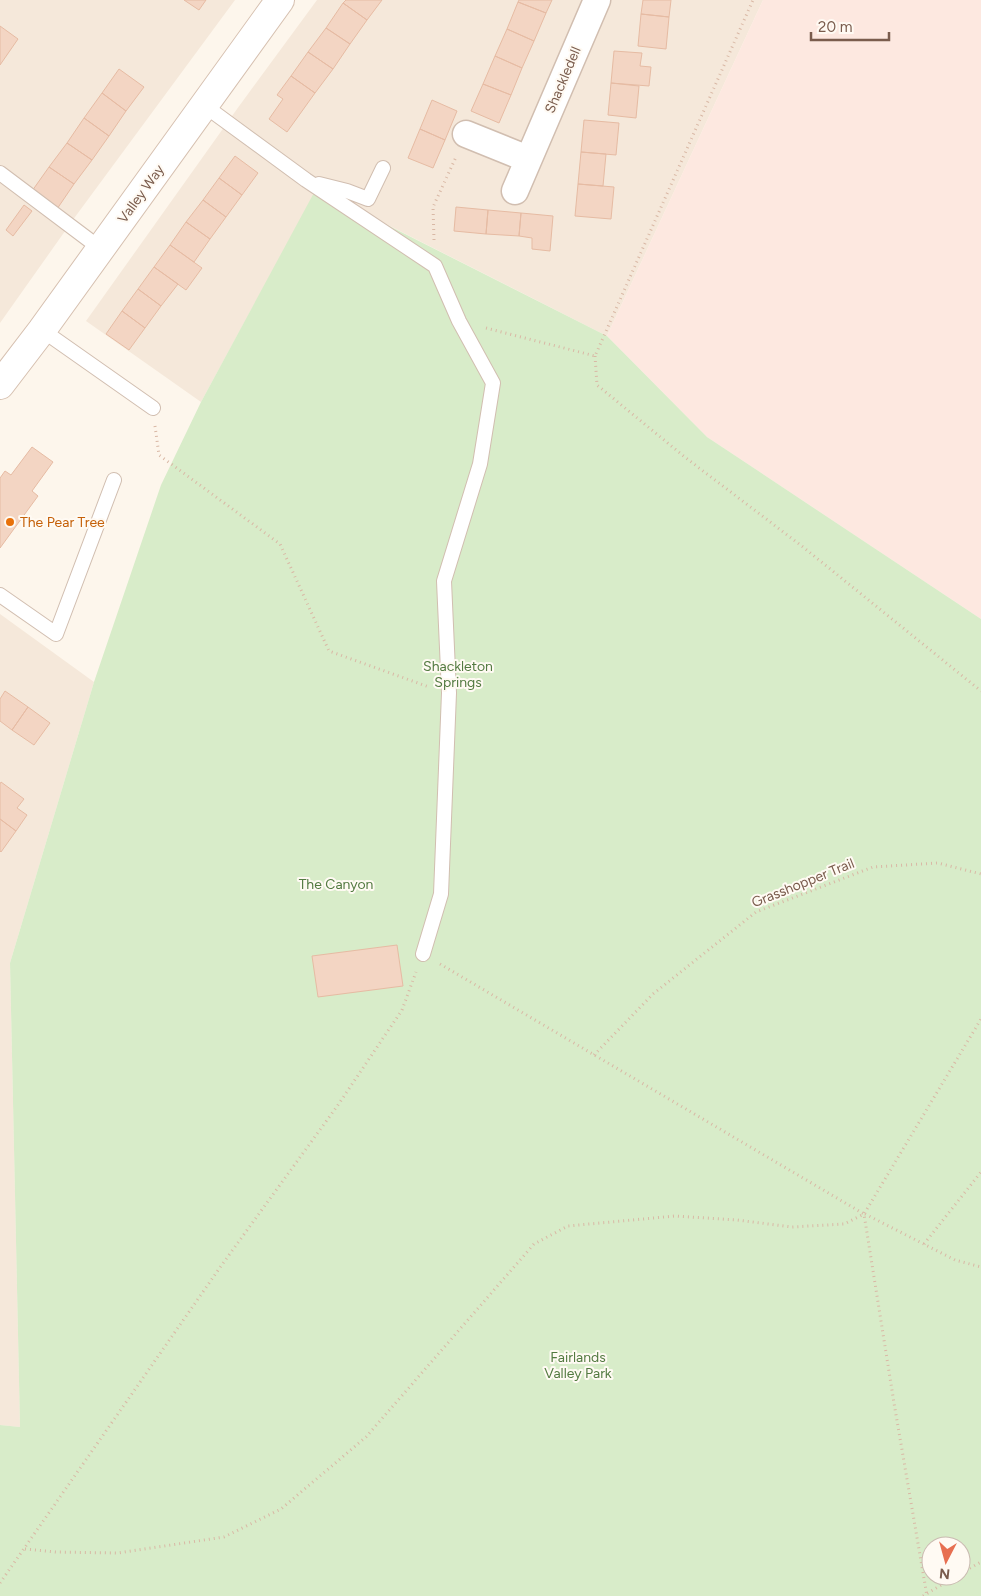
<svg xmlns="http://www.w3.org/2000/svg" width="981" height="1596" font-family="Figtree,sans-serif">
<rect width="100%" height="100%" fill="#fdf6ec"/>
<path fill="#f5e8da" d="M0,0H235L75,217L0,323Z
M317,0H763L607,336L317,189L201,402L86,321L237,109Z
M0,614L94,682L10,963L20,1427L0,1425Z"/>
<path fill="#fde8e0" d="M763,0H981V619L707,437L607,336Z"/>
<path fill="#d8ecc9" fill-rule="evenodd" d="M316,189L607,336L707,437L981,619V1596H0V1425L20,1427L10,963L94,682L161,485L201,402ZM931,1546H961V1576H931Z"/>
<path fill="#f3d5c3" stroke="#e6bba3" d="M184,0H206L199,10Z
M346,0H382L367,20L343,3Z
M519,0H552L546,13L518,2Z
M643,0H671L669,17L641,14Z
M518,2L546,13L534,41L507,29Z
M343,3L367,20L350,44L326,28Z
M641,14L669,17L666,49L638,46Z
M0,26L18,39L0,65Z
M326,28L350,44L333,69L308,52Z
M507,29L534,41L522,68L495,56Z
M614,51L642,53L640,66L651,67L649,86L611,83Z
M308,52L333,69L315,93L291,76Z
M495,56L522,68L511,95L483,84Z
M119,69L144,87L126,111L102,93Z
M291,76L315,93L287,132L269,119L283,99L277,95Z
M611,83L639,86L636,118L608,115Z
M483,84L511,95L499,123L471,111Z
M102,93L126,111L109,136L84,118Z
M432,100L457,111L445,140L420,129Z
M84,118L109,136L92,160L67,143Z
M584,120L619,123L616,155L581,152Z
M420,129L445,140L433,168L408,158Z
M67,143L92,160L74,184L49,167Z
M581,152L606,154L603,186L578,184Z
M235,156L258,173L242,195L219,178Z
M49,167L74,184L57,209L32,191Z
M219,178L242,195L226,217L203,200Z
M578,184L614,187L611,219L575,216Z
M203,200L226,217L210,239L186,222Z
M24,205L32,211L13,236L6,230Z
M456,207L488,210L486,234L454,231Z
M488,210L521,213L519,236L486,234Z
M521,213L553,216L550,251L532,249V238L519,236Z
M186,222L210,239L194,262L170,245Z
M170,245L202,268L186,290L154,267Z
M154,267L178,284L161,306L138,289Z
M138,289L161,306L145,328L122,311Z
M122,311L145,328L129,350L106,334Z
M32,447L53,462L32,491L38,496L0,548V478L5,471L11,475Z
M5,691L28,707L12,730L0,721V699Z
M28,707L50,723L34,745L12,730Z
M1,782L24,799L17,808L27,815L16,831L0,819V784Z
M0,819L16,831L1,852L0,851Z
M397,945L403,986L318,997L312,956Z"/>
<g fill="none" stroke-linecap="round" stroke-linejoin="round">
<g stroke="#d1beb0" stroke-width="16">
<path id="lane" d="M205,106L306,180L435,266L459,321L493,383L480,464L444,581L449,693L441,894L423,954
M0,173L101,249
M319,184L347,191L368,199L383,168
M42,330L153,408
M0,595L56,634L114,480"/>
</g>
<g stroke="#d1beb0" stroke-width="29">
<path id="street" d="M466,134L528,159
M515,191L597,0"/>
</g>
<g stroke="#d6c0b0" stroke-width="30">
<path id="secondary" d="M0,385L42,330L280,0"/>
</g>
<path stroke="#d9b8a5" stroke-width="3" stroke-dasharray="1 4" stroke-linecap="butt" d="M434,240L433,207L456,157
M486,328L595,356L753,0
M595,356L597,385L686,458L803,547L981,691
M155,426L159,455L280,544L329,651L429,687
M440,964L864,1214L894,1403L927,1596
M594,1055L653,994L756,912L873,867L938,863L981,874
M865,1214L955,1260L981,1267
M924,1244L981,1172
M25,1549L56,1552L118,1553L224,1537L281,1509L366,1437L534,1244L568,1226L675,1216L737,1220L792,1227L844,1224L864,1214L981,1019
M961,1573L981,1562
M0,1583L221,1266L338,1105L402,1010L416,972
M923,1596L956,1576"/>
<use href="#lane" stroke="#fff" stroke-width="14"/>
<use href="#street" stroke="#fff" stroke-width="26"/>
<use href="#secondary" stroke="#fff" stroke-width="28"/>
</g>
<circle fill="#e8710a" stroke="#fffaf3" stroke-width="2" cx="10" cy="522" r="5"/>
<g text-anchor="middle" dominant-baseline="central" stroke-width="4" stroke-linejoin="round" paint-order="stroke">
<g font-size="14" fill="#7a5c4d" stroke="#fffaf3">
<text transform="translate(563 80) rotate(-67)">Shackledell</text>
<text transform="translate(141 194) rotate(-54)">Valley Way</text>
<text transform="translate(803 883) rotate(-22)">Grasshopper Trail</text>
</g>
<g font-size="14" fill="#c56008" stroke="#fffaf3" text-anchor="start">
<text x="20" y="522">The Pear Tree</text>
</g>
<g font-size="14" fill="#537a41" stroke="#fffaf3">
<text x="458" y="666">Shackleton<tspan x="458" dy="16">Springs</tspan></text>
<text x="336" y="884">The Canyon</text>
<text x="578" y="1357">Fairlands<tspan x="578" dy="16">Valley Park</tspan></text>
</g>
</g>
<g transform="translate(946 1561) rotate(186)"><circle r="24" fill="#fffaf3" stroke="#cabbb1"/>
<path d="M0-4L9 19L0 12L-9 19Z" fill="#e76f51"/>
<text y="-8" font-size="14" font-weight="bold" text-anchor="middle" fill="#7a5c4d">N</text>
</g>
<path d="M811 32v8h78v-8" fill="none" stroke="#7a5c4d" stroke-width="2.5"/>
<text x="818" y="32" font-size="15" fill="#7a5c4d" stroke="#fffaf3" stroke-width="4" paint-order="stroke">20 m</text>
</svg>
